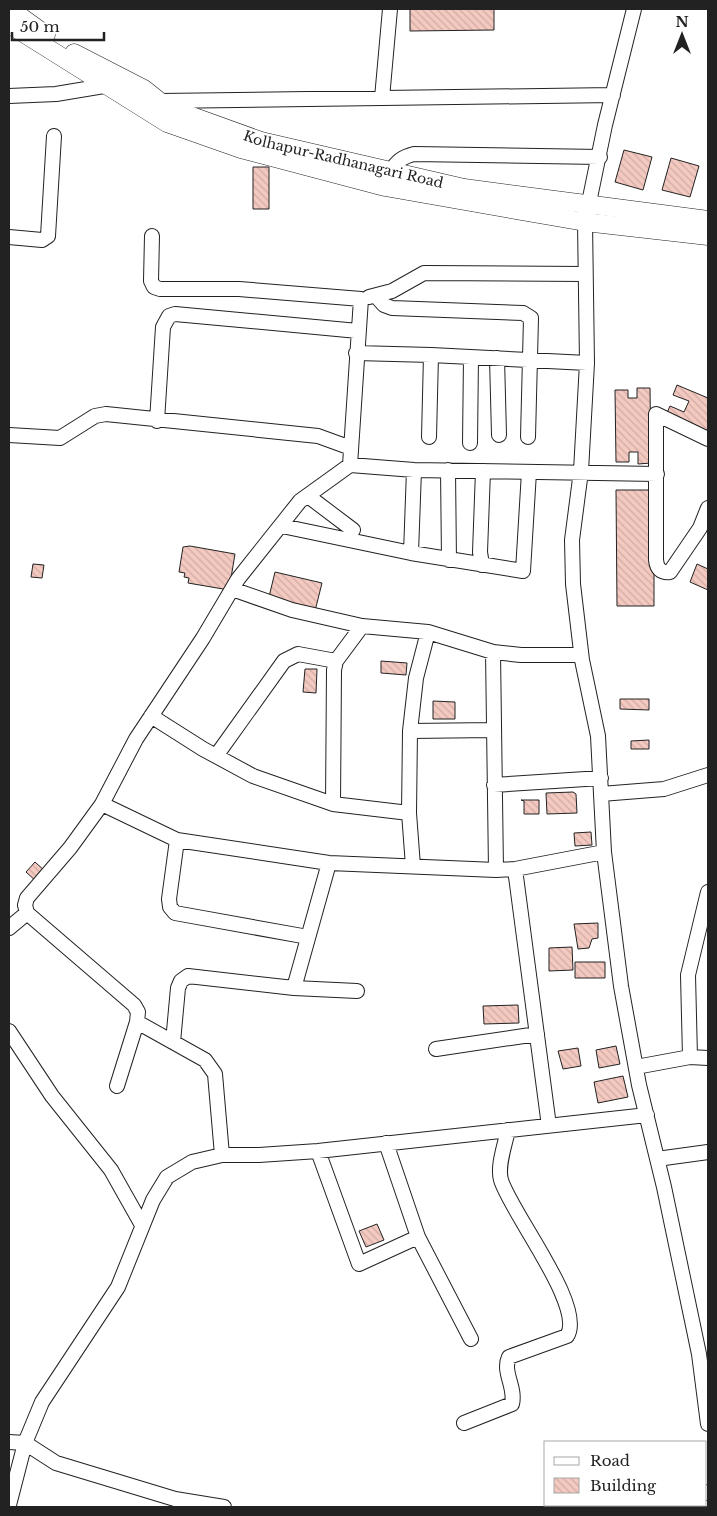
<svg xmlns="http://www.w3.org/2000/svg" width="717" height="1516" font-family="'Libre Baskerville',serif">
<defs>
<pattern id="building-back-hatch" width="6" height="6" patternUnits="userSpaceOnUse" patternTransform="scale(1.25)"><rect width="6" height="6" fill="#f3c9c0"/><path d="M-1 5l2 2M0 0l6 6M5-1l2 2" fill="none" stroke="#d0aca5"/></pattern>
</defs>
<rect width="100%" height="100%" fill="#fff"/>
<path fill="url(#building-back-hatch)" stroke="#222" d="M410,9H494V30L410,31Z
M624,150L652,157L643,190L615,182Z
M671,158L699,166L690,197L662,190Z
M253,167H269V209H253Z
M677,385L708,398V433L666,415L670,406L684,412L689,401L673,395Z
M637,388H650L651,463L638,464V452H629V462H616L615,390H628V398H637Z
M616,490H654V606H617Z
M190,546L235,554L229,590L188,583L189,578L184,577L185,573L179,572L183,547Z
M33,564L44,565L42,578L31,577Z
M697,564L708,569V590L690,582Z
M275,572L322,583L315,611L268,601Z
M381,661L407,663L406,675L381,673Z
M305,669H317L316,693L303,692Z
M620,699H649V710L620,709Z
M433,701L455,702V719H433Z
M649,740V749H631V741Z
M573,792L576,794L577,813L547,814L546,793Z
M521,800H539V814H524V801Z
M591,832L592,845L575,846L574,833Z
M35,862L46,872L37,882L26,872Z
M598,923V938L592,939L589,948L578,949L574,924Z
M572,947L573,970L549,971V948Z
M575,962H605V978H575Z
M518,1005L519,1023L484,1024L483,1006Z
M616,1046L620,1064L599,1068L596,1050Z
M578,1048L581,1066L563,1069L558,1051Z
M623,1076L628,1097L598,1103L594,1082Z
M377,1224L384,1240L366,1247L359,1231Z"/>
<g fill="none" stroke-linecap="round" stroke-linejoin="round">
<g stroke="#222" stroke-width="16">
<path id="minor" d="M634,9L605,125L585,222L587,363L581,471L572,540L573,584L582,660L598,736L604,852L621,986L639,1085L664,1187L699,1354L708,1424
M9,96L56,94L104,86
M382,98L390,9
M161,101L613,95
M390,172C397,161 402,157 414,154L600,157
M152,236L151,281L154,287L160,289H239L361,299L350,465
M9,237L42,240L48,236L54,136
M376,296L384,305L392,308L523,313L531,318L528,437
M369,297L392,291L424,273L585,274
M356,353L431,355L587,363
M497,358L499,435
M157,421L163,327L169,316L175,314L358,331
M9,435L60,438L95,416L106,414L318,436L351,448
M429,437L431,355
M708,439L656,414V560C657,569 661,573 670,572L700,528L708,508
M470,443L471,357
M448,470L449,560
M308,496L353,530
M282,526L411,553L523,571L529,472
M411,553L414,470
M482,565L480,552L483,471
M232,589L292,610L362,626L428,632L493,652L521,655H581
M493,652L496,870
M151,716L203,749L253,776L333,804L409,813L413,866
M410,731L493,730
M216,756L284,661L298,654L336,661
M494,785L601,778
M601,794L664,789L708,775
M102,804L177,840L329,863L496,870L515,869L604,852
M333,804L334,670L336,661L362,626
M409,813L410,731L416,678L428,632
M177,840L169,899L170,907L175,913L308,937
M515,869L549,1126
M9,928L27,913
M294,988L329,863
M137,1022L205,1060L215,1074L222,1155
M9,1031L52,1096L111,1170L142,1225
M173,1042L178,988L181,981L188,976L294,988L357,991
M436,1049L537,1034
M690,1057L688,975L708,892
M636,1067L690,1057L708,1058
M117,1086L137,1022L138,1012L134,1005L27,913L25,905L27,898L70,848L102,804L136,739L203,638L238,579L300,501L350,465L414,470L657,474
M386,1143L418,1237L471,1339
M318,1151L359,1264L418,1237
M657,1159L708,1152
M464,1423L512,1404C516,1387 502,1372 509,1357L567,1336C586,1307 511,1213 501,1180C497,1166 505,1145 508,1130
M9,1442L25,1443L56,1463L175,1499L224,1507
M706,1493L708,1492
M9,1505L25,1443L42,1402L118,1287L153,1200L167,1177L192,1162L222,1155H259L318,1151L647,1115
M625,1507L639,1505"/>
</g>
<g stroke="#222" stroke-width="19">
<g id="major">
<path d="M10,9L46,35"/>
<path d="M9,24L167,123L241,149L385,187L585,222L708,236"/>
<path id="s1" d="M74,53L144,89L159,101L186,114L261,141L464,188L708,220"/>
</g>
</g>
<use href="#minor" stroke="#fff" stroke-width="14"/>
<use href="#major" stroke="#fff" stroke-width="18"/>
</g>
<g text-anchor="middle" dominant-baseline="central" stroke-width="4" stroke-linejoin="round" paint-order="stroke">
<g font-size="14" fill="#222" stroke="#fff">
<text stroke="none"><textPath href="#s1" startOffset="292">Kolhapur-Radhanagari Road</textPath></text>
</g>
</g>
<rect width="717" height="1516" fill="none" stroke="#222222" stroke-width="20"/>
<rect x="544" y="1441" width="162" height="65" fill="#ffffff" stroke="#a7a7a7"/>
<rect x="554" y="1457" width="25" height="8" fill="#ffffff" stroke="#a7a7a7"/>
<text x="590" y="1466" font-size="15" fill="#222222">Road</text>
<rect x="554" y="1478" width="25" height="15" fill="url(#building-back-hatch)" stroke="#a7a7a7"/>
<text x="590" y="1491" font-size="15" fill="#222222">Building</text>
<g transform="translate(682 35)" stroke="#ffffff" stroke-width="4" paint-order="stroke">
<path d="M0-4L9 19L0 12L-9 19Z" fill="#222222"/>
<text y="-8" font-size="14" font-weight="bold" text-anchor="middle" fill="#222222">N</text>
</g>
<path d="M12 32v8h92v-8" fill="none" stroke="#222222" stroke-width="2.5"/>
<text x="20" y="32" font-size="15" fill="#222222" stroke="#ffffff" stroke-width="4" paint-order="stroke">50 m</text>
</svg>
